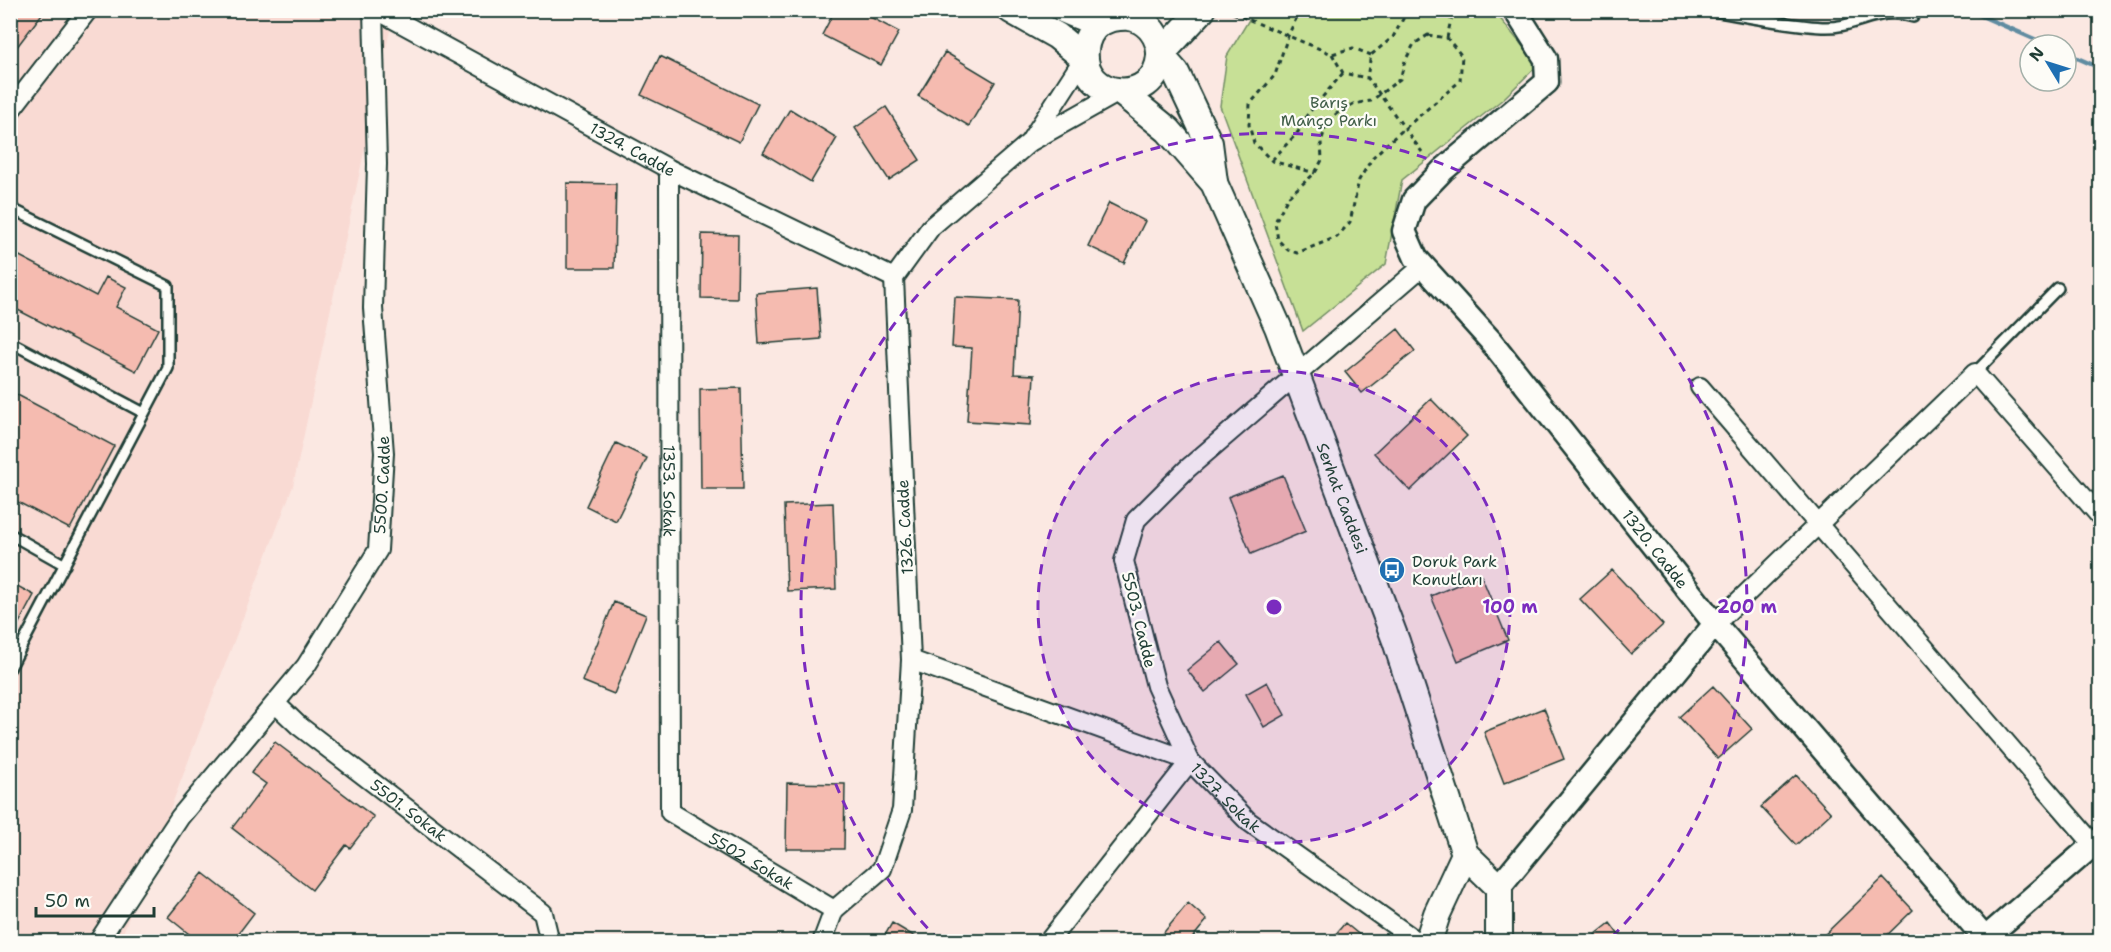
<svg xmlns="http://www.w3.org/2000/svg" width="2111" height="952" font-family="'Shantell Sans',sans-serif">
<rect width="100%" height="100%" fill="#fbe8e2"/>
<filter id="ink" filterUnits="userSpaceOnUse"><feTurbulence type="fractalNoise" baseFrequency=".0167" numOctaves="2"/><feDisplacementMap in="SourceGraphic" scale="12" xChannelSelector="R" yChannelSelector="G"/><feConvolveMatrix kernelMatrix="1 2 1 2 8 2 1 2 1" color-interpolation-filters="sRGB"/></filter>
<g filter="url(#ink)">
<path fill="#f9dad3" d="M10,11H394L293,486L120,941H11Z"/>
<path fill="#c7e096" stroke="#738e65" stroke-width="1.5" d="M1259,11H1494L1538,65L1503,99L1402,180L1386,264L1303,331L1220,106L1227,56L1250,18Z"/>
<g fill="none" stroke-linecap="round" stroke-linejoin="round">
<path stroke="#608ca1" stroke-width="4.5" d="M1968,10L2048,45
M2066,53L2100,68"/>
</g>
<path fill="#f5bbb0" stroke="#1f3d34" stroke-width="1.5" d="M10,10H45L10,56Z
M835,10H857L899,32L881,65L822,35Z
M945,52L995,82L969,126L918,96Z
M660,56L758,104L739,142L641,95Z
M886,107L920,160L889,180L855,128Z
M790,109L837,138L811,182L763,153Z
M567,183L616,184L614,268H567Z
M1109,203L1145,221L1124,263L1088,246Z
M702,234L738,235L737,299L701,298Z
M10,251L96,296L106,277L126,287L116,307L158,329L136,371L10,306Z
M817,288L821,339L759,344L756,293Z
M955,297L1018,300L1014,374L1034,375L1031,425L967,421L972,348L952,347Z
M1398,329L1415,351L1362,393L1345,372Z
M741,388L743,489H701L700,389Z
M10,391L114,446L70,529L10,498Z
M1431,399L1467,436L1410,491L1374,453Z
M616,443L647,458L616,521L586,506Z
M1283,475L1306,531L1251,554L1228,497Z
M833,503L836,589L787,591L784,505Z
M1612,570L1663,625L1631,654L1580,599Z
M1481,575L1508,640L1458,661L1431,596Z
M10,582L34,595L10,640Z
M614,602L646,615L614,694L582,681Z
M1221,642L1239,664L1205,692L1187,670Z
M1267,682L1285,715L1264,727L1246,694Z
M1713,686L1752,729L1718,759L1679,717Z
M1544,708L1564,759L1504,783L1484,732Z
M275,742L374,817L350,848L346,845L312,890L232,828L266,784L251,773Z
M1796,775L1831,813L1796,845L1761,807Z
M787,783L845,784L844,849H786Z
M203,873L254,913L232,942H199L168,917Z
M1883,878L1913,910L1880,942H1817Z
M1188,903L1207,920L1189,942H1156Z
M892,923L924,942H881Z
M1345,923L1368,942H1329Z
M1610,923L1624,942H1586Z"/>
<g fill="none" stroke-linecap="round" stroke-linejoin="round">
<g stroke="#1f3d34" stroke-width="14">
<path id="service" d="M1707,10C1744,16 1785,25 1822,27C1857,29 1878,5 1913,17
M10,208L168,286V368L10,668
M10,342L144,413
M1975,373L2058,288
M10,534L65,565"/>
</g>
<g stroke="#1f3d34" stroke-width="22">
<g id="minor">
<path id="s1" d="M377,10L669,169L894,278"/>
<path d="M10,111L88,10"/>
<path d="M1031,140L1084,58"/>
<path id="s2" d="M669,169L670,812L834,910"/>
<path d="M1700,387L2094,845"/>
<path d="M1715,624L1975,373L2100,516"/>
<path id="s3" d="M911,660L1190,761L1248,821L1418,942"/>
<path id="s4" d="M276,704L298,725L543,913L550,942"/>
<path d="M1190,761L1156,686L1124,561L1136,520L1187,469L1423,266"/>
<path id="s5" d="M98,942L180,817L306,666L378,550L384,453L373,308L377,164L373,10"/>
<path d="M822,942L834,910L882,869L902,810L911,660L894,278L931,227L1030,142L1119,92"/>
<path d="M1048,942L1190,761"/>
</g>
</g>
<g stroke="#1f3d34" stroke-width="27">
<g id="tertiary">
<path id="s6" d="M1515,10L1546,59L1547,82L1443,170L1414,200L1404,231L1416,258L1490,340L1715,624L1988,942"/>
<path d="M1499,887L1715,624"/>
<path d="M1981,942L2100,839"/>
</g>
</g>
<g stroke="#1f3d34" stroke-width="30">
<g id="secondary">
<path d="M1011,10L1057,36L1084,58"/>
<path d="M1065,10C1074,14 1087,20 1096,20C1112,20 1126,12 1141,21C1153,28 1161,42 1160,56C1156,107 1080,101 1085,50C1086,40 1091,29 1100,23C1109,18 1121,15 1130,10"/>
<path d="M1160,55L1176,73L1209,143L1214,182"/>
<path d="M1160,55L1202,10"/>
<path id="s7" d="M1121,92L1168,130L1214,183L1278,327L1396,641L1465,854L1499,887V942"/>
<path d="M1428,942L1437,914L1465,854"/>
</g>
</g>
<path stroke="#1f3d34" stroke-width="3" stroke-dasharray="4.5 4.5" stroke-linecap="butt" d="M1300,10L1288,36L1275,75L1250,104L1249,125L1254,143L1272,161L1315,173
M1386,10H1389
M1408,10L1393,37L1371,55L1367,77L1422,152
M1474,10L1496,13
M1233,13L1332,54L1353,48L1371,55
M1428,35L1447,38L1462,56L1460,81L1390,141L1373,157L1359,180L1350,222L1337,237L1297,253L1288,250L1278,240L1275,222L1288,197L1315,173L1322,160L1321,142L1326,126L1336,114L1353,104L1371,101L1400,79L1405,61L1414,44Z
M1447,38L1453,10
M1332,54L1343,73L1367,78
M1272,160L1298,132L1307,115L1343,73"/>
<use href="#service" stroke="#fdfcf7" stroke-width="9"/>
<use href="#minor" stroke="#fdfcf7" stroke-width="18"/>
<use href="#tertiary" stroke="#fdfcf7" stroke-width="22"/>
<use href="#secondary" stroke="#fdfcf7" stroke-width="26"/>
</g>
</g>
<circle cx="1274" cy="607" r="236" fill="#7b2cbf" fill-opacity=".12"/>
<g fill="none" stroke="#7b2cbf" stroke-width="3" stroke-dasharray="10 8">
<circle cx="1274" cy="607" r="236"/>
<path d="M940 941A473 473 0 1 1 1608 941"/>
</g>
<defs>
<g id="bus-disc" transform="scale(1.35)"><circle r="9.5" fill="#1f6fb2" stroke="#fdfcf7"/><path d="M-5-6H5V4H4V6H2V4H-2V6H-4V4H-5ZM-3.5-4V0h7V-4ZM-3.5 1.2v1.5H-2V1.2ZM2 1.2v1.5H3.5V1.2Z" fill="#fff"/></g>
</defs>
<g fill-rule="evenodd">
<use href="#bus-disc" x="1392" y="570"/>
</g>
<g text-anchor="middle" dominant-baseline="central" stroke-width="4.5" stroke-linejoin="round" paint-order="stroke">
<g font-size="16" fill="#415e48" stroke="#fdfcf7">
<text x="1329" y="102">Barış<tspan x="1329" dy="18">Manço Parkı</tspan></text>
</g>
<g font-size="16" fill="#1f3d34" stroke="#fdfcf7">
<text stroke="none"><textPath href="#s1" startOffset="291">1324. Cadde</textPath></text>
<text stroke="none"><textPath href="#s5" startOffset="548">5500. Cadde</textPath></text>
<text stroke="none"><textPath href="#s2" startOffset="322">1353. Sokak</textPath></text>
<text stroke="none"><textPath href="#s7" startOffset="471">Serhat Caddesi</textPath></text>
<text transform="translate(905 527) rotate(-93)">1326. Cadde</text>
<text stroke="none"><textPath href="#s6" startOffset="698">1320. Cadde</textPath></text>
<text transform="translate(1139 620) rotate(76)">5503. Cadde</text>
<text stroke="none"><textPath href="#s3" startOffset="348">1327. Sokak</textPath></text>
<text stroke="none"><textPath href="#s4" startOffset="170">5501. Sokak</textPath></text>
<text stroke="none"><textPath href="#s2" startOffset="738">5502. Sokak</textPath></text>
</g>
<g font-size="16" fill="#1f3d34" stroke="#fdfcf7" text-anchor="start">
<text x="1412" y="561">Doruk Park<tspan x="1412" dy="18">Konutları</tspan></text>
</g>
</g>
<circle cx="1274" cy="607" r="9" fill="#7b2cbf" stroke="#fdfcf7" stroke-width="3"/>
<g font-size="18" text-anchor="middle" font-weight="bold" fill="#7b2cbf" stroke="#fdfcf7" stroke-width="4.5" stroke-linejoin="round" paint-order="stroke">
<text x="1510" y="613">100 m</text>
<text x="1747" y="613">200 m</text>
</g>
<rect width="2111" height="952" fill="none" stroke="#fdfcf7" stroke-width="36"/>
<rect x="18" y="18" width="2075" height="916" fill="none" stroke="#1f3d34" stroke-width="2" filter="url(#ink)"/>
<g transform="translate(2048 63) rotate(308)"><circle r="28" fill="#fdfcf7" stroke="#a4b0a9" stroke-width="1.5"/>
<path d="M0-4.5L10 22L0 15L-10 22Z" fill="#1f6fb2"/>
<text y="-9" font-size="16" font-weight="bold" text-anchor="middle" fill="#1f3d34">N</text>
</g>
<path d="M36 907v9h118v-9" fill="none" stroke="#1f3d34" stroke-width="3"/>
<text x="45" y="907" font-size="18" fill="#1f3d34" stroke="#fdfcf7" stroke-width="4.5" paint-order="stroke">50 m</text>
</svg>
